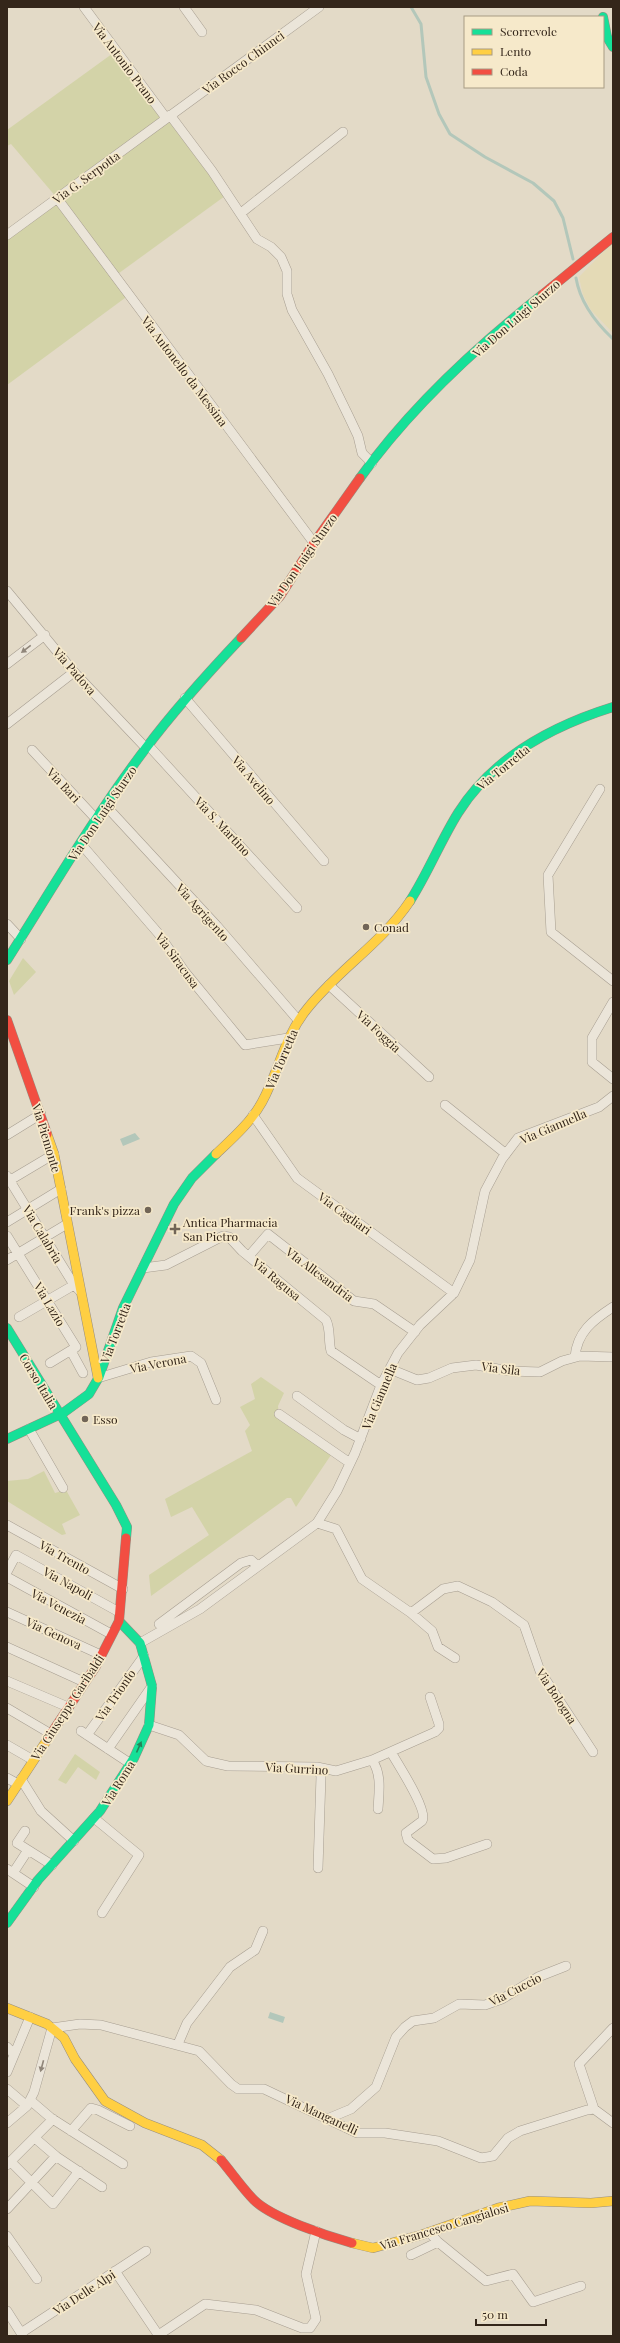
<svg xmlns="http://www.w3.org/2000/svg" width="620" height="2343" font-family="'Playfair Display',serif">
<rect width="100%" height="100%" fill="#e3dac7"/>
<path fill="#e4dab6" d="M613,242V333L591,310L583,295L579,277Z"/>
<path fill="#d3d3a8" d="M116,51L225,196L115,276L129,295L7,385V235L57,198L11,144L7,146V130Z
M23,958L36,972L14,995L9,981Z
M261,1377L284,1393L278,1406L279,1414L333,1452L296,1507L291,1498H287L151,1596L149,1575L209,1535L192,1507L171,1517L165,1499L252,1451L245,1431L250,1425L240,1407L255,1399L251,1384Z
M44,1471L55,1493L66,1490L80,1515L62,1524L66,1534L62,1535L7,1501V1481L28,1479Z
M75,1754L100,1772L96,1780L78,1767L66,1784L58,1780Z"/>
<path fill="#b3c7ba" d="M135,1133L140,1139L123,1146L120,1139Z
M270,2012L285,2017L283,2023L268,2018Z"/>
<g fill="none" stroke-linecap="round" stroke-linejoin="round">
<path stroke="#b3c7ba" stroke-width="3" d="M411,7L421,24L426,77L439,114L450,134L485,157L533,183L554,201L563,218L573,259
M576,278C580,302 595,322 613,339"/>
<g stroke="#a79e91" stroke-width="10">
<path id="street" d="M84,7L166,118
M184,7L202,32
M170,115L212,171L257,239L271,247L281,257L287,271V294L292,310L328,374L349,417L358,436L362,453L372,463
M57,198L314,543
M241,213L343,132
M7,235L319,7
M7,591L74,672L146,748
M7,664L45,635
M185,698L324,861
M7,724L74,672
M148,745L297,908
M32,750L97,820
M600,789L548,875L551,932L613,981
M106,806L217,926L298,1020
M81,844L158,933L185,972L245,1045L288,1038
M7,924L21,939
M329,985L429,1077
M613,1002L592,1038V1062L613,1079
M445,1105L506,1154
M253,1115L297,1178L454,1293
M7,1135L41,1114
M7,1176L74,1285L80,1291
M7,1182L54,1154
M7,1222L61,1189
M7,1236L76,1347L71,1351L83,1373
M249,1256L268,1234L354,1301L374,1304L415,1332
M7,1260L67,1224
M143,1268L166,1265L223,1236L229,1237L242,1251L326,1320C331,1330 328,1340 331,1351L381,1385
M19,1317L74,1285
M575,1357C577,1332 593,1320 613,1307
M50,1363L73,1349
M390,1369L417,1380L429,1378L452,1368L476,1365L510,1371L540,1372L562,1361L580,1356L613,1357
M98,1378L151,1362L191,1356L201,1363L216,1400
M297,1396L344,1430L361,1439
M279,1414L350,1463
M29,1429L63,1488
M317,1523L336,1529L362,1579L411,1613L432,1631L438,1647L455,1658
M7,1525L123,1589
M7,1572L16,1555L119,1612
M7,1577L111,1634
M7,1612L101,1655
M411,1613L443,1589L458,1586L492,1602L524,1625L540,1671L593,1752
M159,1624L241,1563L251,1560L258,1566
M140,1643L200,1609L317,1523L337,1491L355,1453L381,1385L398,1353L420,1325L454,1293L470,1260L485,1191L502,1159L518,1138L599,1107L613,1096
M7,1647L84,1682
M7,1681L68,1707
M7,1708L51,1734
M149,1725L179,1735L206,1761L228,1766L317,1767L336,1771L372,1760L435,1732L439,1728V1724L430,1697
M81,1731L131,1764
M87,1735L144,1656
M7,1745L33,1760
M108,1749L152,1686
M391,1752C397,1763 429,1811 422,1821L406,1833L408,1840L433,1859L446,1858L487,1844
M372,1760C382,1774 379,1792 378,1809
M317,1767L321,1776L318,1868
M7,1778L18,1784
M21,1779L41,1811L74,1841
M94,1818L139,1855L102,1913
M25,1831L17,1843L52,1865
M7,1869L34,1887
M13,1873L28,1850
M178,2044L187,2023L230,1967L255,1950L263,1931
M7,2047L14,2054
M7,2072L30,2017
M7,2089L27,2106
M30,2100L51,2118L123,2164
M594,2109L579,2064L613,2028
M327,2119L351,2109L376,2087L396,2037L405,2027L413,2021L434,2018L459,2004L485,2005L502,1999L538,1977L566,1966
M7,2123L27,2106L34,2092L52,2028L80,2024L101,2025L199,2051L231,2084L238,2089H264L357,2133H385L438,2141L481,2158L493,2156L508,2138L520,2131L587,2110L594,2109L613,2123
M71,2131L91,2108L98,2110L130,2126
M36,2139L57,2157L102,2187
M11,2162L53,2204L79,2171
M7,2165L53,2119
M7,2209L56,2156
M429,2232L438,2242L486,2281L513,2274L533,2302L581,2286
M7,2236L37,2279
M411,2255L438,2242
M115,2271L159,2336
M7,2311L23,2336
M21,2333L146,2251
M157,2336L205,2304L256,2310L302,2328H310L316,2319L306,2274L316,2231"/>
</g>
<g stroke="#978e81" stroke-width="10">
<path id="fast" d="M603,17L607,37L613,47
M360,478C410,408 475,348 542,295
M410,901C428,873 440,842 458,813C493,757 552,726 613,707
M7,960C52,889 95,815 146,748C175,709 208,673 241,638
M7,1328L116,1505L127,1527L126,1538
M7,1439L63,1413L89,1394L99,1377L123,1308L174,1204L192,1178L216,1154
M7,1923L38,1880L100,1811L134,1758L149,1725L152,1686L140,1643L119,1621"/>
</g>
<g stroke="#978e81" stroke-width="10">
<path id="slow" d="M47,1134L54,1154L98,1378
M216,1154C233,1138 251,1122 262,1102C279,1071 284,1037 307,1009C338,970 382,943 410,901
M7,1801L47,1740
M7,2008L47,2024L64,2038L75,2059L105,2101L145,2123L202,2145L221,2160
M352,2243L373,2248L421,2235L498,2208L530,2201L591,2203L613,2201"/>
</g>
<g stroke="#978e81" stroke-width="10">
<path id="jam" d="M542,295L613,237
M241,638L280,596L314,543L360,478
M7,1020L47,1134
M47,1740L96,1666L119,1621L126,1538
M221,2160C232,2173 242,2188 254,2200C272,2218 327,2236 352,2243"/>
</g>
<use href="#street" stroke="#ebe5d9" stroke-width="9"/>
<use href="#fast" stroke="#16e098" stroke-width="9"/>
<use href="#slow" stroke="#ffcf43" stroke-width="9"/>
<use href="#jam" stroke="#f24e42" stroke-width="9"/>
</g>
<defs><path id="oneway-solid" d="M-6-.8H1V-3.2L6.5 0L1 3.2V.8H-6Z"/></defs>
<g fill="#90867a">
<use href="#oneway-solid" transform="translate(26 649) rotate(142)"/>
<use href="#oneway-solid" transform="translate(42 2066) rotate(105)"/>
</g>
<use fill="#258359" href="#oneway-solid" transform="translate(139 1747) rotate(-66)"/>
<g fill="#716557" stroke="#f6e9ca" stroke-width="1.5">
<circle cx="366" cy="927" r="4"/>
<circle cx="148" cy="1210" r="4"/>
<path d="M173 1223h4v4h4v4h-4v4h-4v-4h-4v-4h4z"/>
<circle cx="85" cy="1419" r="4"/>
</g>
<g text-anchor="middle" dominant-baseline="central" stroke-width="3.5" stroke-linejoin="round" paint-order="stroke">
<g font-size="12" fill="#34261a" stroke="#f6e9ca">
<text transform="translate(243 62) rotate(-36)">Via Rocco Chinnci</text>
<text transform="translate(125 63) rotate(53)">Via Antonio Prano</text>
<text transform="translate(86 177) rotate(-36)">Via G. Serpotta</text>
<text transform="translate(516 318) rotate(-41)">Via Don Luigi Sturzo</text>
<text transform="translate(185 371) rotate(53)">Via Antonello da Messina</text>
<text transform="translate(302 560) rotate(-55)">Via Don Luigi Sturzo</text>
<text transform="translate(75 671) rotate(49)">Via Padova</text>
<text transform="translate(503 767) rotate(-39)">Via Torretta</text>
<text transform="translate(254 780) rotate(50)">Via Avelino</text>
<text transform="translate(64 785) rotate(47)">Via Bari</text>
<text transform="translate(102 813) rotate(-56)">Via Don Luigi Sturzo</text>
<text transform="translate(223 826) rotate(47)">Via S. Martino</text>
<text transform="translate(203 912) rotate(48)">Via Agrigento</text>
<text transform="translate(178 960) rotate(54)">Via Siracusa</text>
<text transform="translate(379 1031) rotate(43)">Via Foggia</text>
<text transform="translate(281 1059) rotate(-67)">Via Torretta</text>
<text transform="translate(553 1126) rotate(-23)">Via Giannella</text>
<text transform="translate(47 1138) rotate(73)">Via Piemonte</text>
<text transform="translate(345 1213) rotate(36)">Via Cagliari</text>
<text transform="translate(43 1234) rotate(59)">Via Calabria</text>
<text transform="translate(320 1274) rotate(37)">VIa Allesandria</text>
<text transform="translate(277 1279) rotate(40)">Via Ragusa</text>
<text transform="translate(50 1304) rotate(59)">Via Lazio</text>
<text transform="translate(115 1333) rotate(-69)">Via Torretta</text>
<text transform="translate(158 1363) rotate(-11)">Via Verona</text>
<text transform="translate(501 1368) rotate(7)">Via Sila</text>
<text transform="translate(39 1381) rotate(59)">Corso Italia</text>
<text transform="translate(379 1396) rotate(-67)">Via Giannella</text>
<text transform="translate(65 1557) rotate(29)">Via Trento</text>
<text transform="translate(68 1583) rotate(29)">Via Napoli</text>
<text transform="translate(59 1606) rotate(28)">Via Venezia</text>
<text transform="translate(54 1633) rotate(25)">Via Genova</text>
<text transform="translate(115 1695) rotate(-55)">Via Trionfo</text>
<text transform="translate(557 1696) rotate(57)">Via Bologna</text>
<text transform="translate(67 1707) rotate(-57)">Via Giuseppe Garibaldi</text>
<text transform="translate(297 1768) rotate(3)">Via Gurrino</text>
<text transform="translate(118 1783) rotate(-58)">Via Roma</text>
<text transform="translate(515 1989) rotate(-27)">Via Cuccio</text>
<text transform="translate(322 2114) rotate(25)">Via Manganelli</text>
<text transform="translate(444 2226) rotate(-17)">Via Francesco Cangialosi</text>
<text transform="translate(84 2292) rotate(-33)">Via Delle Alpi</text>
</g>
<g font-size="12" fill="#34261a" stroke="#f6e9ca" text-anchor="start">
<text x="374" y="927">Conad</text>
<text x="140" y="1210" text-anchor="end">Frank's pizza</text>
<text x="183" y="1222">Antica Pharmacia<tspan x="183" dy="14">San Pietro</tspan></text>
<text x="93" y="1419">Esso</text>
</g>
</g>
<rect width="620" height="2343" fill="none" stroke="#34261a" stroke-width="16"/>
<rect x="464" y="16" width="140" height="72" fill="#f6e9ca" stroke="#a89b84"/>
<rect x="472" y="29" width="20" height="6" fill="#16e098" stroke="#a89b84"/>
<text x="500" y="36" font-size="12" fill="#34261a">Scorrevole</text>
<rect x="472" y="49" width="20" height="6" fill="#ffcf43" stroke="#a89b84"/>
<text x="500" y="56" font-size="12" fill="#34261a">Lento</text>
<rect x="472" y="69" width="20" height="6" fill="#f24e42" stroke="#a89b84"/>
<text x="500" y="76" font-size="12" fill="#34261a">Coda</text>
<path d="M476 2319v6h70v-6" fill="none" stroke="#34261a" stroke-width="2"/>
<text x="482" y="2319" font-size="12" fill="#34261a" stroke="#f6e9ca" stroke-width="3" paint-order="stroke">50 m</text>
</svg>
